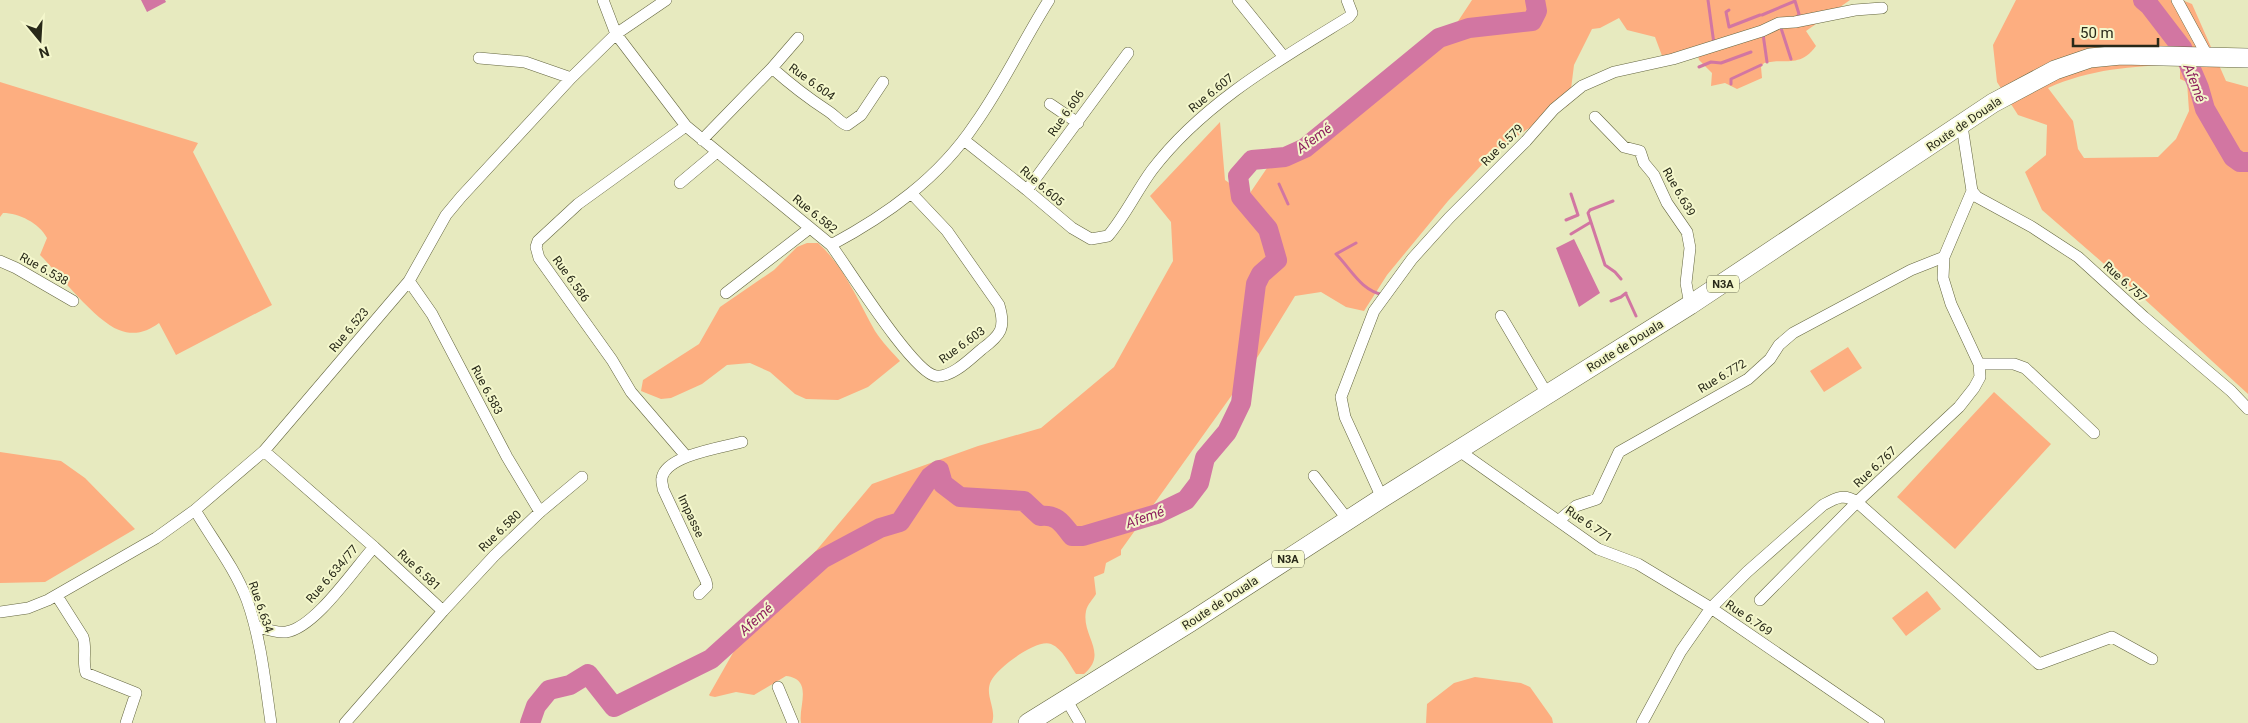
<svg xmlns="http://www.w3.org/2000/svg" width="2248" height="723" font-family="Roboto,sans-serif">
<rect width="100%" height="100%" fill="#e7eabf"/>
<path fill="#fdae80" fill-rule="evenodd" d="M1472,0H1850L1806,31L1816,46C1800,68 1786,58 1764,63L1761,67L1762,78L1737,89L1725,83L1711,86L1712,73L1699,60L1697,52L1664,61L1655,37L1627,30L1619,18L1600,28L1592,29L1574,65L1569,105L1526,130L1489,157L1448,201L1387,275L1364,311L1346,307L1321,292L1295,296L1247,374L1121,550V555L1106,563L1104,573L1094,577L1096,594C1093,599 1087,605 1086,611C1081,636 1109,653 1084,674H1076C1069,664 1063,649 1051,644C1037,638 997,668 991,681C984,695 997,709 992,723H801C798,707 814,679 786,676L754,695L736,692L715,697L710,696L709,695L738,644L872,484L978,446L1041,428L1114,367L1173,261L1171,222L1150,196L1220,122L1225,180L1248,196L1267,168L1308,152L1422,63L1443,44Z
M2016,0H2182L2192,4L2226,81L2248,87V394L2141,296L2042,210L2025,172L2046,155L2047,125L2018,115L1997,82L1993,45ZM2177,65L2180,67V79L2187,82L2189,111L2176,139L2158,157L2084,158L2078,149L2073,121L2048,88C2090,69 2132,66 2177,65Z
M0,82L198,143L193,152L272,305L176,355L159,323C147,332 134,336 119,330C95,321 59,274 40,255L47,238C39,223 19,213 3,213L0,217Z
M807,243H818C844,266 858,301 875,331C882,342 892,352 900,361L868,387L838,400L806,399L795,394L770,372L750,363L727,365L702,384L671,398L661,399L641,391L643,380L699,344L720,307L774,270L797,247Z
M1848,347L1862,368L1824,392L1810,371Z
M1994,392L2051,444L1955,549L1897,497Z
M0,452L61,461L85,478L135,529L45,582L0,583Z
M1927,591L1941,609L1906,636L1892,618Z
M1475,677L1521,683L1530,687L1552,718L1553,723H1426L1427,704L1454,683Z"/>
<path fill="#d276a2" d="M141,0H165L166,2L147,12Z
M1574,239L1600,293L1579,307L1556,248Z"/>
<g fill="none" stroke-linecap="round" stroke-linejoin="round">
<path stroke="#d276a2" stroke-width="3" d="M1708,0L1714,44
M1729,10L1726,12L1729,27L1760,15
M1762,15L1795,1L1799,14L1797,18
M1780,25L1791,59
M1763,34L1767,62
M1699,67L1711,62L1721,63L1751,52
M1731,84V79L1761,65
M1279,184L1288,204
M1613,201L1590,210L1588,213L1605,265L1615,272L1621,279
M1566,220L1578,215L1571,194
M1571,234L1591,222
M1356,243L1336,254C1351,269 1361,291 1384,295
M1626,294L1636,316
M1611,301L1621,297L1626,293"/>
<path stroke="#d276a2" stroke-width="20" d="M2143,0L2149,5L2182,48L2199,88L2205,109L2233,157L2240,162H2248
M530,723L536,706L549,690L570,685L588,674L614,707L711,659L822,559L880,528L900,522L930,477L939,470L943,484L960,497L1024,501L1040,516C1057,514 1062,523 1072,536H1083L1157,514L1186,500L1199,483L1205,458L1227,432L1241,403L1256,284L1261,274L1277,260L1268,229L1241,197L1238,176L1252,160L1285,157L1305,148L1439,38L1469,28L1532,21L1537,11L1535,0"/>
<g stroke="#646640" stroke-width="12">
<path id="minor" d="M603,0L616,34L686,126L831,245C887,215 939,178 975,124C1003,85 1023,41 1049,0
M1238,0L1284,57
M2177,0L2208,57
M479,58L525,62L571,78
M772,68L798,38
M1050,104L1078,123
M1595,117L1624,147L1640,151L1644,163L1654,175L1667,203L1687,232L1690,248L1686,283L1690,305
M1962,126L1972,191L1944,257L1943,278L1951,304L1979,364L1980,377L1974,388L1959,407L1857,502L2039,664L2112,637L2152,659
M702,140L772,68C790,84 808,98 828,111C836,116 839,122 847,125L861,115L883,82
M964,140L1027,190L1072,228L1091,239L1108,236C1125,216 1136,192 1152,170C1203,103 1279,60 1349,17L1352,13L1347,0
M680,183L717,152
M1027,190L1128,53
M1972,191L1977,197L2032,227L2078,257L2144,317L2231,391L2248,409
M831,245C848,268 913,373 936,376C952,378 971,358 982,349C1001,335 1006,328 999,305L947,231L912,194
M0,261L16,268L73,301
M409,281L432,314L507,457L540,512
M726,293L810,228
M1501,316L1547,394
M1979,364H2014L2025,368L2094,433
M1458,450L1598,549L1638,564L1711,608L1681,651L1642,723
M264,451L374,547L443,611L345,723
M686,456L631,392L612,360L539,258L536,247L538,241L578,204L686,126
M1314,476L1348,520
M1382,498L1345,417L1341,397L1374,311L1412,259L1449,218L1526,141L1554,109L1582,86L1614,72L1673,59L1762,31L1779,23L1795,22L1855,10L1882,8
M195,510C212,539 235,568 247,600C261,639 265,682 271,723
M1558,521L1576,506L1597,499L1619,452L1748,379L1770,359L1779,345L1793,333L1911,270L1944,257
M699,594L707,586L706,581L663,489C663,486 661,481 662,478C666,455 724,447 742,442
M57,596L83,637C87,649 82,661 86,673L136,693L126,723
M1760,600L1857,502C1844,493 1836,498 1823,505L1747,572L1711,608L1879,723
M443,611L494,556L540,512L582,477
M0,612L28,608L48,600L156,538L195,510L264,451L409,281L446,215L461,197L571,78L616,34L666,0
M256,626C265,629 276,633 286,632C315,628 354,569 374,547
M778,687L793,723
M1066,699L1080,723"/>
</g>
<g stroke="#646640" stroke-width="20">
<path id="trunk" d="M1028,723L1189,623L1382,498L1690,305L1993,103L2055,70L2090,58L2121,55L2248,58"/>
</g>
<use href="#minor" stroke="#fff" stroke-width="11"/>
<use href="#trunk" stroke="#fff" stroke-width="19"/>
</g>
<g text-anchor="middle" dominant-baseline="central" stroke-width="4" stroke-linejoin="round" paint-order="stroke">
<g fill="#f4f7cc" stroke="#65674f" stroke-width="1">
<rect x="1707" y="275.5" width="32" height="17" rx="4"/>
<rect x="1272" y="550.5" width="32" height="17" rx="4"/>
</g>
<g font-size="11" font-weight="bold" fill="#282919">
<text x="1723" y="284">N3A</text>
<text x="1288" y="559">N3A</text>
</g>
<g font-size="12" fill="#282919" stroke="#f4f7cc">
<text transform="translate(812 82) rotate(36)">Rue 6.604</text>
<text transform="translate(1211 93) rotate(-39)">Rue 6.607</text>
<text transform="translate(1066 113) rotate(-55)">Rue 6.606</text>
<text transform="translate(1964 124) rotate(-34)">Route de Douala</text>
<text transform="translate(1502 145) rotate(-45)">Rue 6.579</text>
<text transform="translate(1042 186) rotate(41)">Rue 6.605</text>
<text transform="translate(1679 192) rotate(60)">Rue 6.639</text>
<text transform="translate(815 214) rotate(39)">Rue 6.582</text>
<text transform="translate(44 269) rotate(29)">Rue 6.538</text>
<text transform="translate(571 279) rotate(54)">Rue 6.586</text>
<text transform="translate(2125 282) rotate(42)">Rue 6.757</text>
<text transform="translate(349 330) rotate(-50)">Rue 6.523</text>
<text transform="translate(962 345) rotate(-36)">Rue 6.603</text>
<text transform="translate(1625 346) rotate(-32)">Route de Douala</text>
<text transform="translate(1722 376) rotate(-31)">Rue 6.772</text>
<text transform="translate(487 390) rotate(62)">Rue 6.583</text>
<text transform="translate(1875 467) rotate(-43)">Rue 6.767</text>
<text transform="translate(691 516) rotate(65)">Impasse</text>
<text transform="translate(1589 524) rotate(34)">Rue 6.771</text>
<text transform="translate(500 531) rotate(-44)">Rue 6.580</text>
<text transform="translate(419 570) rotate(43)">Rue 6.581</text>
<text transform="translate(332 574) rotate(-49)">Rue 6.634/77</text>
<text transform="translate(1220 603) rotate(-33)">Route de Douala</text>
<text transform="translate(261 607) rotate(71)">Rue 6.634</text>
<text transform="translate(1749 618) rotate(34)">Rue 6.769</text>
</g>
<g font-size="14" font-style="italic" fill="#8e215f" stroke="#f4f7cc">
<text transform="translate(2195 83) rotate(69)">Afemé</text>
<text transform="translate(1314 138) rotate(-36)">Afemé</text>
<text transform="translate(1145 517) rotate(-19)">Afemé</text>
<text transform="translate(756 619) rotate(-42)">Afemé</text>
</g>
</g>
<g transform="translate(40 40) rotate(162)" stroke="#f4f7cc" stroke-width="4" paint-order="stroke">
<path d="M0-4L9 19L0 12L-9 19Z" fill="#282919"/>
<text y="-8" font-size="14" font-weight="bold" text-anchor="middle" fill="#282919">N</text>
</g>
<path d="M2073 38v8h85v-8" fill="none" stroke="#282919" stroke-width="2.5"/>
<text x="2080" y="38" font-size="15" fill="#282919" stroke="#f4f7cc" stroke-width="4" paint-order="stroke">50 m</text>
</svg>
